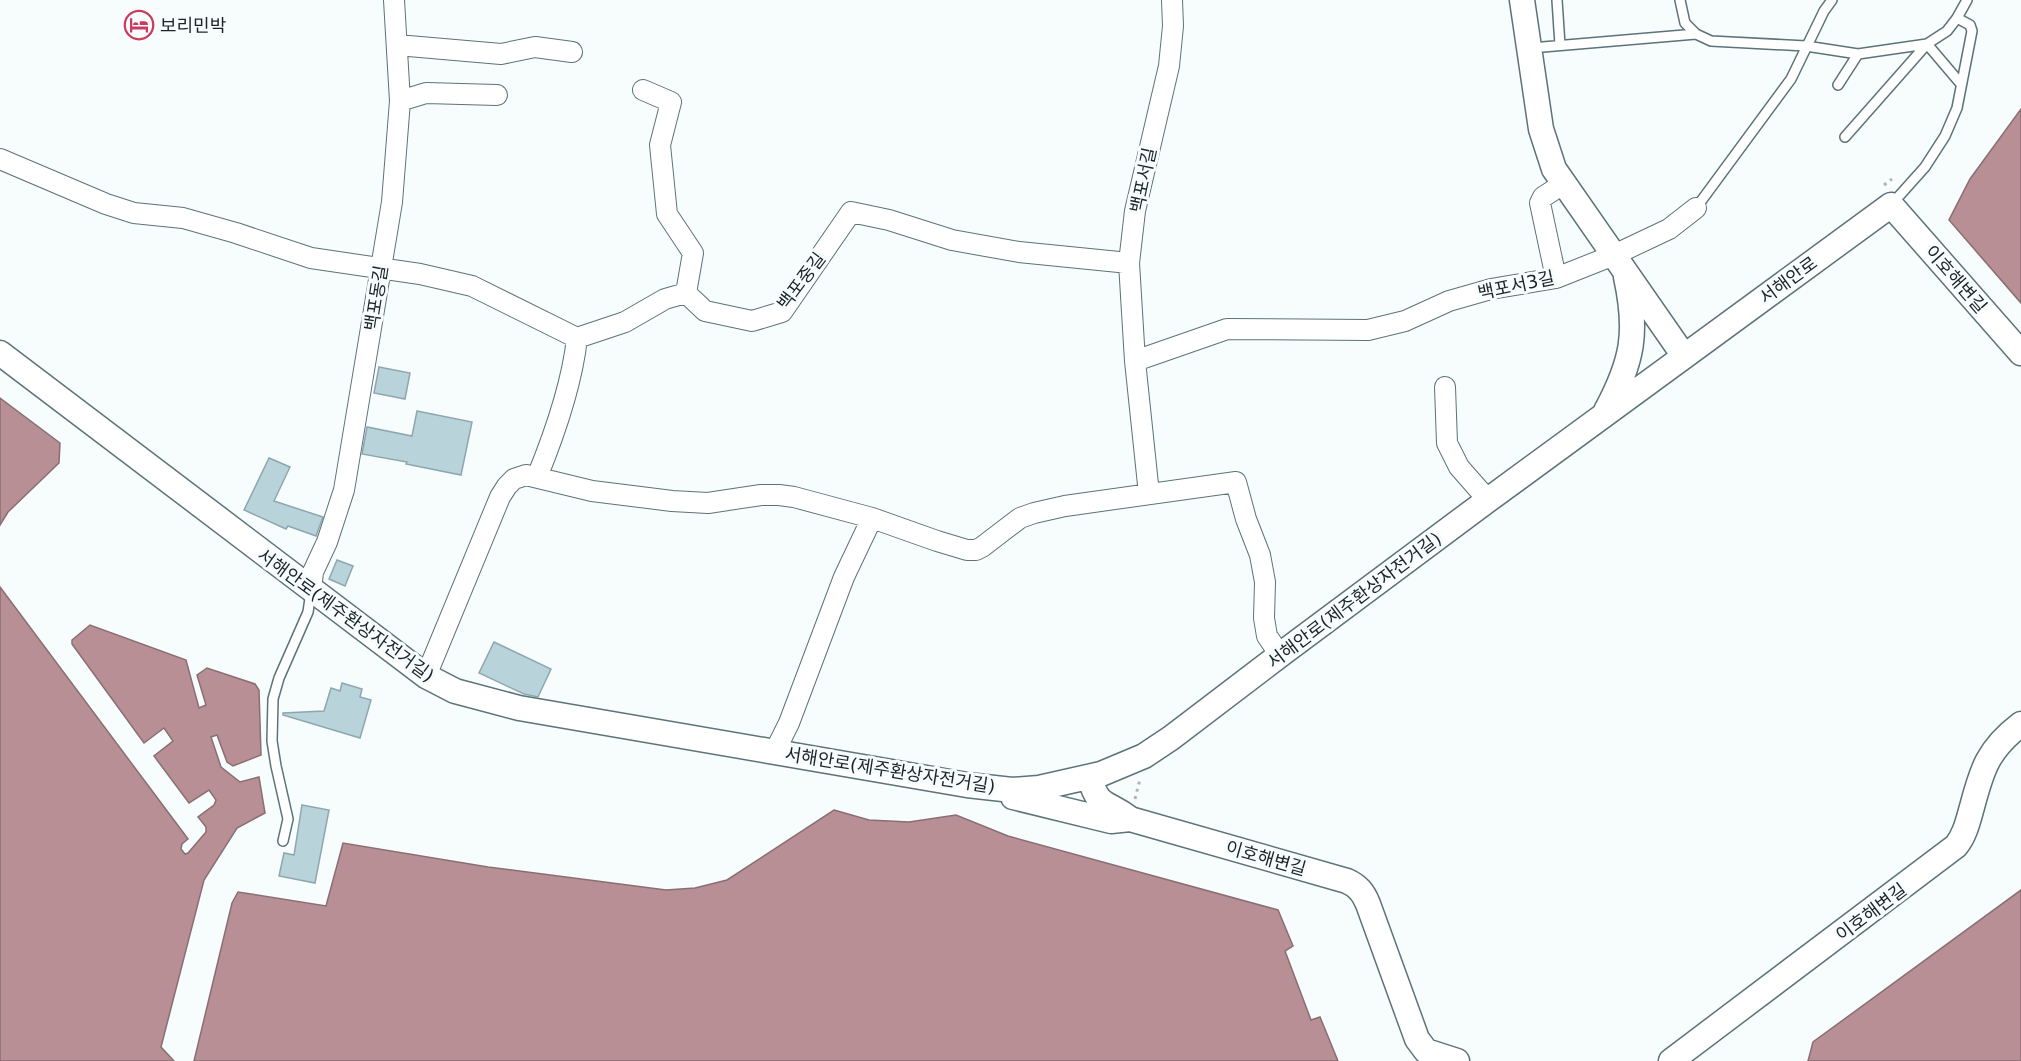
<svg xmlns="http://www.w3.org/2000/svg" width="2021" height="1061" font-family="'DejaVu Sans','Noto Sans KR',sans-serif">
<rect width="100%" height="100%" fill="#f7fcfd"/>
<path fill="#b88f94" stroke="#896f73" stroke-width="1.5" d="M2021,109V303L1949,220L1970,179Z
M0,398L60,443L59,463L8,512L0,525Z
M0,587L188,839L182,844L181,849L185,854L188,853L206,832V827L198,817L214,805L216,800L209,790L189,803L154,756L173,741L164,728L144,743L72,644V640L90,625L186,660L199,708L206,705L197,675L207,668L255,684L259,690L261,755L233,766L227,762L217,735L211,737L221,767L240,782L259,777L265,813L237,828L204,880L161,1047L174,1061H0Z
M834,810L869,820L909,822L956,815L1008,836L1278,910L1293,946L1285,951L1311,1020L1320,1017L1338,1061H194L232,903L238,892L326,906L343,843L488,867L666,890L695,888L727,880Z
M2021,890V1061H1808L1813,1042Z"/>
<path fill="#b9d3da" stroke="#8ea7ae" stroke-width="1.5" d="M379,367L410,373L405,399L374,393Z
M417,411L472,422L461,475L406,464L407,462L362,454L367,427L412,436Z
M269,458L290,467L274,501L323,517L316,536L288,526L286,529L244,510Z
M337,560L353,566L345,586L329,579Z
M494,642L551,669L538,697L524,694L479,673Z
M342,683L362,689L360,697L371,700L360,738L283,715V713L324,711L331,688L340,691Z
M302,805L329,810L315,883L279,876L284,853L294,855Z"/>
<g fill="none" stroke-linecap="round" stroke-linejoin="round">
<g stroke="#5c7379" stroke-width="12">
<path id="service" d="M1557,0L1560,45
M1680,0L1685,23L1696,34L1711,41L1806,46L1858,54L1927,44
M1927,44L1961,84
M1531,48L1696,34
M1838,85L1858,54
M1845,137L1927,44L1947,31L1957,18L1967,0
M1891,205L1925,167L1945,136L1957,108L1972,31L1970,25L1957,18
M1696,208L1791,79L1824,11L1832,0
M283,841L288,819L276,766L272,741L273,699L279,678L308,612L311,592"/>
</g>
<g stroke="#5c7379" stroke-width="22">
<path id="minor" d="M397,45L501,54L535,47L572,52
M643,90L671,102L660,145L667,214L693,253L686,293
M400,101L426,93L497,95
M0,159L106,204L134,213L183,218L236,233L311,258L420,274L472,286L577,338
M1556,278L1540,203L1543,197L1563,184
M1135,361L1227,329L1368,330L1405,321L1449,301L1491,289L1556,278L1614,255L1669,229L1696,208
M1445,387L1447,443L1459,467L1488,500
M537,477C555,433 572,385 577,338L625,322L665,299L686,293L705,311L752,321L782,312L851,212L889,220L952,240L1019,252L1129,263
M1149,494L1135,361L1129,263L1135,211L1169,66L1173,26L1172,0
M311,590L313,572L327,542L344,490L392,202L400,101L394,0
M426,676L500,497L507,486L514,479L526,475L592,491L672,501L708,503L761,495H779L794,497L872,518L937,541L967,550H976L982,547L1020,518L1034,513L1065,506L1236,482L1246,519L1260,555L1265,582L1264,618L1267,636L1280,655
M775,751L789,723L844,577L872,518"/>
</g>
<g stroke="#5c7379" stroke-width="27">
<path id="tertiary" d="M1522,0L1541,129L1554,169L1684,356
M0,353L426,676L455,691L519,708L967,785L1012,790L1039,788L1101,774L1144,756L1171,738L1280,655L1488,500L1891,205L2021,353
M1606,411C1633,361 1638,332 1626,277
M1090,777C1097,808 1107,801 1129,818
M1013,797L1111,821L1130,819L1347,881C1358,886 1363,892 1368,904L1417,1039L1426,1051L1457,1061
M1671,1061L1956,846C1965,835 1968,821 1972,807C1982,769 1988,749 2021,724"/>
</g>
<path stroke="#aeb5b6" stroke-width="3" stroke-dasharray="3 4.5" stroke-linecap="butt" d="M1884,185L1892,179
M1135,799L1140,779"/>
<use href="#service" stroke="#fff" stroke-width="9"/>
<use href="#minor" stroke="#fff" stroke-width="20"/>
<use href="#tertiary" stroke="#fff" stroke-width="24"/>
</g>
<defs>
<g id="hotel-ring" transform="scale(1.5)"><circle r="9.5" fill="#f7fcfd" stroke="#cb3b5e" stroke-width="1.5"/><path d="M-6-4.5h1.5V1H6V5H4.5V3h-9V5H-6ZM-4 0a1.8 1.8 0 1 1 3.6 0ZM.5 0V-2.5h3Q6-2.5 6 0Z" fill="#cb3b5e"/></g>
</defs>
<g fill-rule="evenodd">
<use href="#hotel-ring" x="139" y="25"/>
</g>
<g text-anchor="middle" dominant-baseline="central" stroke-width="6" stroke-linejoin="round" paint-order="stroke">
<g font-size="18" fill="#1b2527" stroke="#f7fcfd" text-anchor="start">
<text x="160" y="25">보리민박</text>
</g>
<g font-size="18" fill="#1b2527" stroke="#f7fcfd">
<text transform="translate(1143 180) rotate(-78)">백포서길</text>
<text transform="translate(1956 279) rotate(49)">이호해변길</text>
<text transform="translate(1788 280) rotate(-36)">서해안로</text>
<text transform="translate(801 281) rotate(-53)">백포중길</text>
<text transform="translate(1516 285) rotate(-12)">백포서3길</text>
<text transform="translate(376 298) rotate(-81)">백포동길</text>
<text transform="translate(1354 600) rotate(-37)">서해안로(제주환상자전거길)</text>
<text transform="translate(346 615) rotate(36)">서해안로(제주환상자전거길)</text>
<text transform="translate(890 770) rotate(9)">서해안로(제주환상자전거길)</text>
<text transform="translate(1266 858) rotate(16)">이호해변길</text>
<text transform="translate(1871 912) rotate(-37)">이호해변길</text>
</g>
</g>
</svg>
